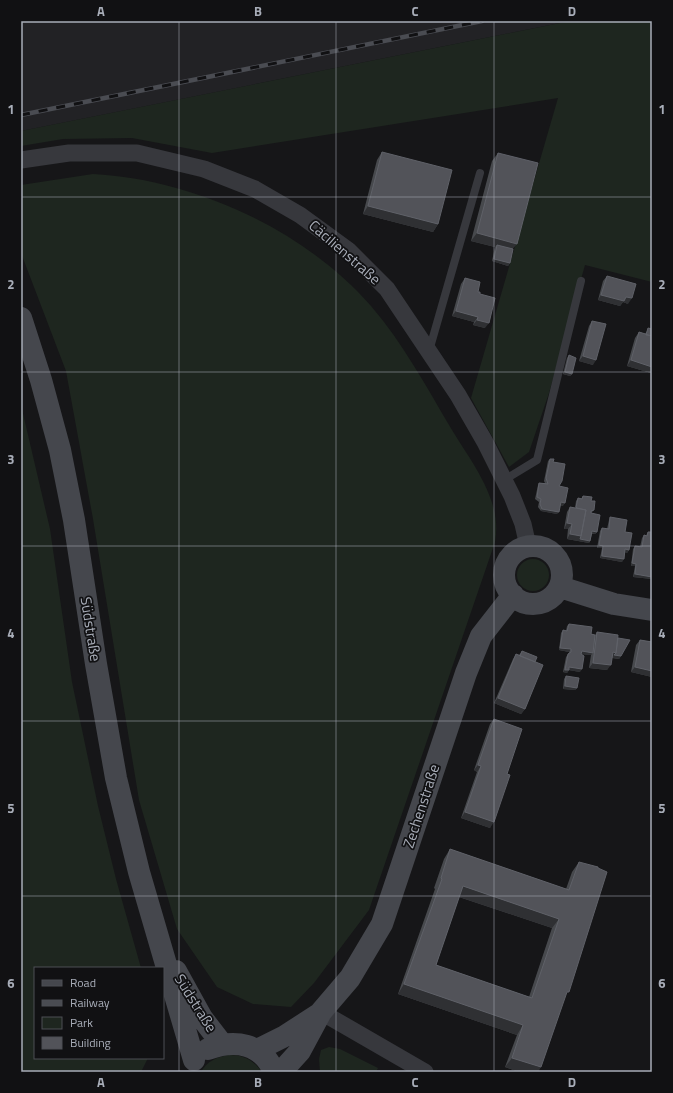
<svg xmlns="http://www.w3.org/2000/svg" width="673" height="1093" font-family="'Titillium Web',sans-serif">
<rect width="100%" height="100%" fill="#161618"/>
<path fill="#222225" d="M21,21H570L21,131Z"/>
<path fill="#1e261f" d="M570,21H652V282L585,265L549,393L529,452L509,467L471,398L558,98L212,153L132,138L63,139L21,146V131Z
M93,174C193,179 305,230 371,306C403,343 427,388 452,430C472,463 503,501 495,542L369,910L314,983L291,1007L253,1004L217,987L177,929L139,800L93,519L66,371L21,253V185Z
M21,405L50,529L72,682L98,806L116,879L141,968H35V1058H148L141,1072H21Z
M517 575a16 16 0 1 1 32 0a16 16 0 1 1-32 0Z
M329,1047L340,1049L378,1068L376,1072H320L319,1059L321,1050Z
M229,1055C244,1055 253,1060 262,1072H201C207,1061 217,1057 229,1055Z"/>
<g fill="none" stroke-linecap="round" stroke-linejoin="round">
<path stroke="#37383d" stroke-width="8" d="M429,351L480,173
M504,480L537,460L581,281"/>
<path stroke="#37383d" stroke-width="17" d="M21,160L69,153H137L204,169L255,189L300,215L348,250L387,289L458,395L485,442L512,496L523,524L528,546
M321,1012L425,1072"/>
<path stroke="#45474d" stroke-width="22" d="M21,318L41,380L60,450L74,520L96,664L116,778L139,872L194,1060
M504 575a29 29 0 1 1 58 0a29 29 0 1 1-58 0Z
M560,587L614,604L652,610
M176,971L202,1018L222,1044
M208,1049C235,1039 262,1043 274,1072
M257,1050L285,1036L319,1014
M281,1072L300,1051L321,1012L350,978L382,924L466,673L481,636L513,595"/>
<g stroke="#4a4c52" stroke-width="4.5">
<path id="rail" d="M21,115L482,21"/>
</g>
<use href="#rail" stroke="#111113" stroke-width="3" stroke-dasharray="9" stroke-linecap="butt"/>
</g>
<path fill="#47494d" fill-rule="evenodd" d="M382,152L438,224L433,232L363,214L377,160Z
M498,153L513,249L510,263L508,266L492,261L495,247L471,241L492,161Z
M607,276L628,304L623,302L620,306L598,300L603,281Z
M465,278L478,292L480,294L485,328L473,325L474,322L452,316L461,284Z
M592,321L593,365L579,361L589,326Z
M648,328L651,373L627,366L635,338L639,332L645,334L647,331Z
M569,355L572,374L570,376L563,374L567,358Z
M550,459L553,462L559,486L563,506L560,505L557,514L541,511L538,507L539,502L535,499L538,485L539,483H545L544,481L548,461Z
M583,496L591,501L594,510L591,513L597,532L595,534H592L590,541L589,543L567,539L568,529H564L567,512L570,507L575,508L576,501L578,498L581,499Z
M610,517L625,532L629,550L627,553L625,552L622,562L600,558L602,548H597L600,531L602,528L607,529L609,520Z
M648,532H652V579L633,577L635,566H631L633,549L635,546L640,547L642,538L644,535L646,536Z
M569,624L591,634L595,635L597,632L618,638L621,656L619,659L612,658L607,670L589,668L591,655L581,654L580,672L569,670L567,673L563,672L566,657L569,653V652L559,650L561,633L563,630L566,631L567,626Z
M640,640L652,642V677L631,672L636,645Z
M522,651L535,662L525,709L521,714L494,703L513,659L516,654L519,655Z
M566,676L577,688L575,690L563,689L564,679Z
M494,719L507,774L490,828L461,818L477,772L474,770L490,724Z
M450,849L566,889L572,872L579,862L564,998L538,1072H519L505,1067L517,1035L398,994L435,889L434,888L444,859ZM459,897L552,928L529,997L436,965Z"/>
<path fill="#2f3033" d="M368,206L438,224L433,232L363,214Z
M477,233L517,244L511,251L497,245L495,247L471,241Z
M494,259L510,263L508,266L492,261Z
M601,295L626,297L632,298L628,304L623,302L620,306L598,300Z
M456,311L478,317L474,322L452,316Z
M477,320L489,323L485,328L473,325Z
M583,356L596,360L593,365L579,361Z
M631,360L652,367V371L651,373L627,366Z
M565,372L572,374L570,376L563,374Z
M561,502L565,503L563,506L559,505Z
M542,509L559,512L557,514L541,511Z
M567,523L572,524L568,529H564Z
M592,531L597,532L595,534L590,533Z
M570,534L581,536L590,541L589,543L567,539Z
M599,545L603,546L602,548H597Z
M625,549L629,550L627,553L623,552Z
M602,556L624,559L622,562L600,558Z
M632,563L636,564L635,566H631Z
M635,574L652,577V579L633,577Z
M560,648L571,649L569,652L559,650Z
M582,651L593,653L591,655L580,654Z
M613,652L616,653L621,656L619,659L609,657Z
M593,663L611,665L607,670L589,668Z
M569,667L582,669L580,672L568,670Z
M635,667L652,671V677L631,672Z
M565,670H569L567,673L563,672Z
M565,686L577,688L575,690L563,689Z
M498,698L525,709L521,714L494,703Z
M478,765L481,766L477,772L474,770Z
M465,812L494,822L490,828L461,818Z
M463,886L559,919L552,928L456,896Z
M404,984L523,1025L517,1035L398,994Z
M512,1058L541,1067L538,1072H519L505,1067Z"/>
<path fill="#525359" stroke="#5f6168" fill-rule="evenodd" d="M382,152L452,170L438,224L368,206Z
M498,153L538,163L517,244L477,233Z
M497,245L513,249L510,263L494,259Z
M607,276L636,284L632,298L626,297L624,301L601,295Z
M465,278L480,282L478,292H480V294L495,298L489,323L477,320L478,317L456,311Z
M592,321L606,324L596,360L583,356Z
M648,328L652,329V336L646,335Z
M639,332L652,336V367L631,360Z
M569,355L576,358L572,374L565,372Z
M550,459H554L553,462L565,464L562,481L559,486L568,488L565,503L561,502L559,512L542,509L540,504L541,499L537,497L539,483L548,484L546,478Z
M583,496L592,497L591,501H595L594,510L591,511V513L600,515L597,532L592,531L590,541L580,539L581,536L586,510L577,508L576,507L578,498L582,499Z
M570,507L586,510L581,536L570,534L572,524L567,523Z
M610,517L627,520L625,532L632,533L629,550L625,549L624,559L602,556L603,546L599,545L602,528L609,529Z
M648,532H652V577L635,574L636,564L632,563L635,546L642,547L644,535L647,536Z
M569,624L592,627L591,634L595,635L593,653L582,651L581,654L584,656L582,669L569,667V670H565L568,654L571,652V649L560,648L563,630L567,631Z
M597,632L618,635L616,653L613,652L611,665L593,663Z
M618,638L630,640L621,656L614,655L616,653Z
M640,640L652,642V671L635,667Z
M522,651L537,657L535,662L520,656Z
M516,654L543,665L525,709L498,698Z
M566,676L579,678L577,688L565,686Z
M494,719L522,729L507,774L510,775L494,822L465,812L481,766L478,765Z
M450,849L569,890L579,862L598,867V868L607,872L569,992H567L541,1067L512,1058L523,1025L404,984L442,879L441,878ZM463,886L559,919L532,998L436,965Z"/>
<path fill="none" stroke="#a8adb8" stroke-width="1" stroke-opacity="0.55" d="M179,21V1072M336,21V1072M494,21V1072M21,197H652M21,372H652M21,546H652M21,721H652M21,896H652"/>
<g text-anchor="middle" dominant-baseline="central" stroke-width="3.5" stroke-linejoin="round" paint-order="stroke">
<g font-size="15" fill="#a8adb8" stroke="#111113">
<text transform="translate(345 252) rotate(41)">Cäcilienstraße</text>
<text transform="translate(91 629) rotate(81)">Südstraße</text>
<text transform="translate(421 806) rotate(-72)">Zechenstraße</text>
<text transform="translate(196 1003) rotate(58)">Südstraße</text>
</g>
</g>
<rect width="673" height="1093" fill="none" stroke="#111113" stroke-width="44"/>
<rect x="34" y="967" width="130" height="92" fill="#111113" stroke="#4d4f55"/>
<rect x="42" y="980" width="20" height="6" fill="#45474d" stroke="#4d4f55"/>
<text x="70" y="987" font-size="12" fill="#a8adb8">Road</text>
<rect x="42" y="1000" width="20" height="6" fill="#4a4c52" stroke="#4d4f55"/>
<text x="70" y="1007" font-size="12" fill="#a8adb8">Railway</text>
<rect x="42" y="1017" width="20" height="12" fill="#1e261f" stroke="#4d4f55"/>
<text x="70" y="1027" font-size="12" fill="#a8adb8">Park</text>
<rect x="42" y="1037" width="20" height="12" fill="#525359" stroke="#4d4f55"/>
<text x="70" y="1047" font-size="12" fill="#a8adb8">Building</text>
<rect x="22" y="22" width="629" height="1049" fill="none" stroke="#a8adb8" stroke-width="1.5"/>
<g font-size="13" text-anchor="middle" font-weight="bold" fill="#a8adb8">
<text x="101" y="16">A</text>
<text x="258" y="16">B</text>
<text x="415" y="16">C</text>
<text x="572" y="16">D</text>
<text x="11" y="114">1</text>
<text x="662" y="114">1</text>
<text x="11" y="289">2</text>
<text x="662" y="289">2</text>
<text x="11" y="464">3</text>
<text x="662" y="464">3</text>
<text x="11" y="638">4</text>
<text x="662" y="638">4</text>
<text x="11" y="813">5</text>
<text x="662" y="813">5</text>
<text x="11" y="988">6</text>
<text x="662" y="988">6</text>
<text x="101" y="1087">A</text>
<text x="258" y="1087">B</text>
<text x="415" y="1087">C</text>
<text x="572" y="1087">D</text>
</g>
</svg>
